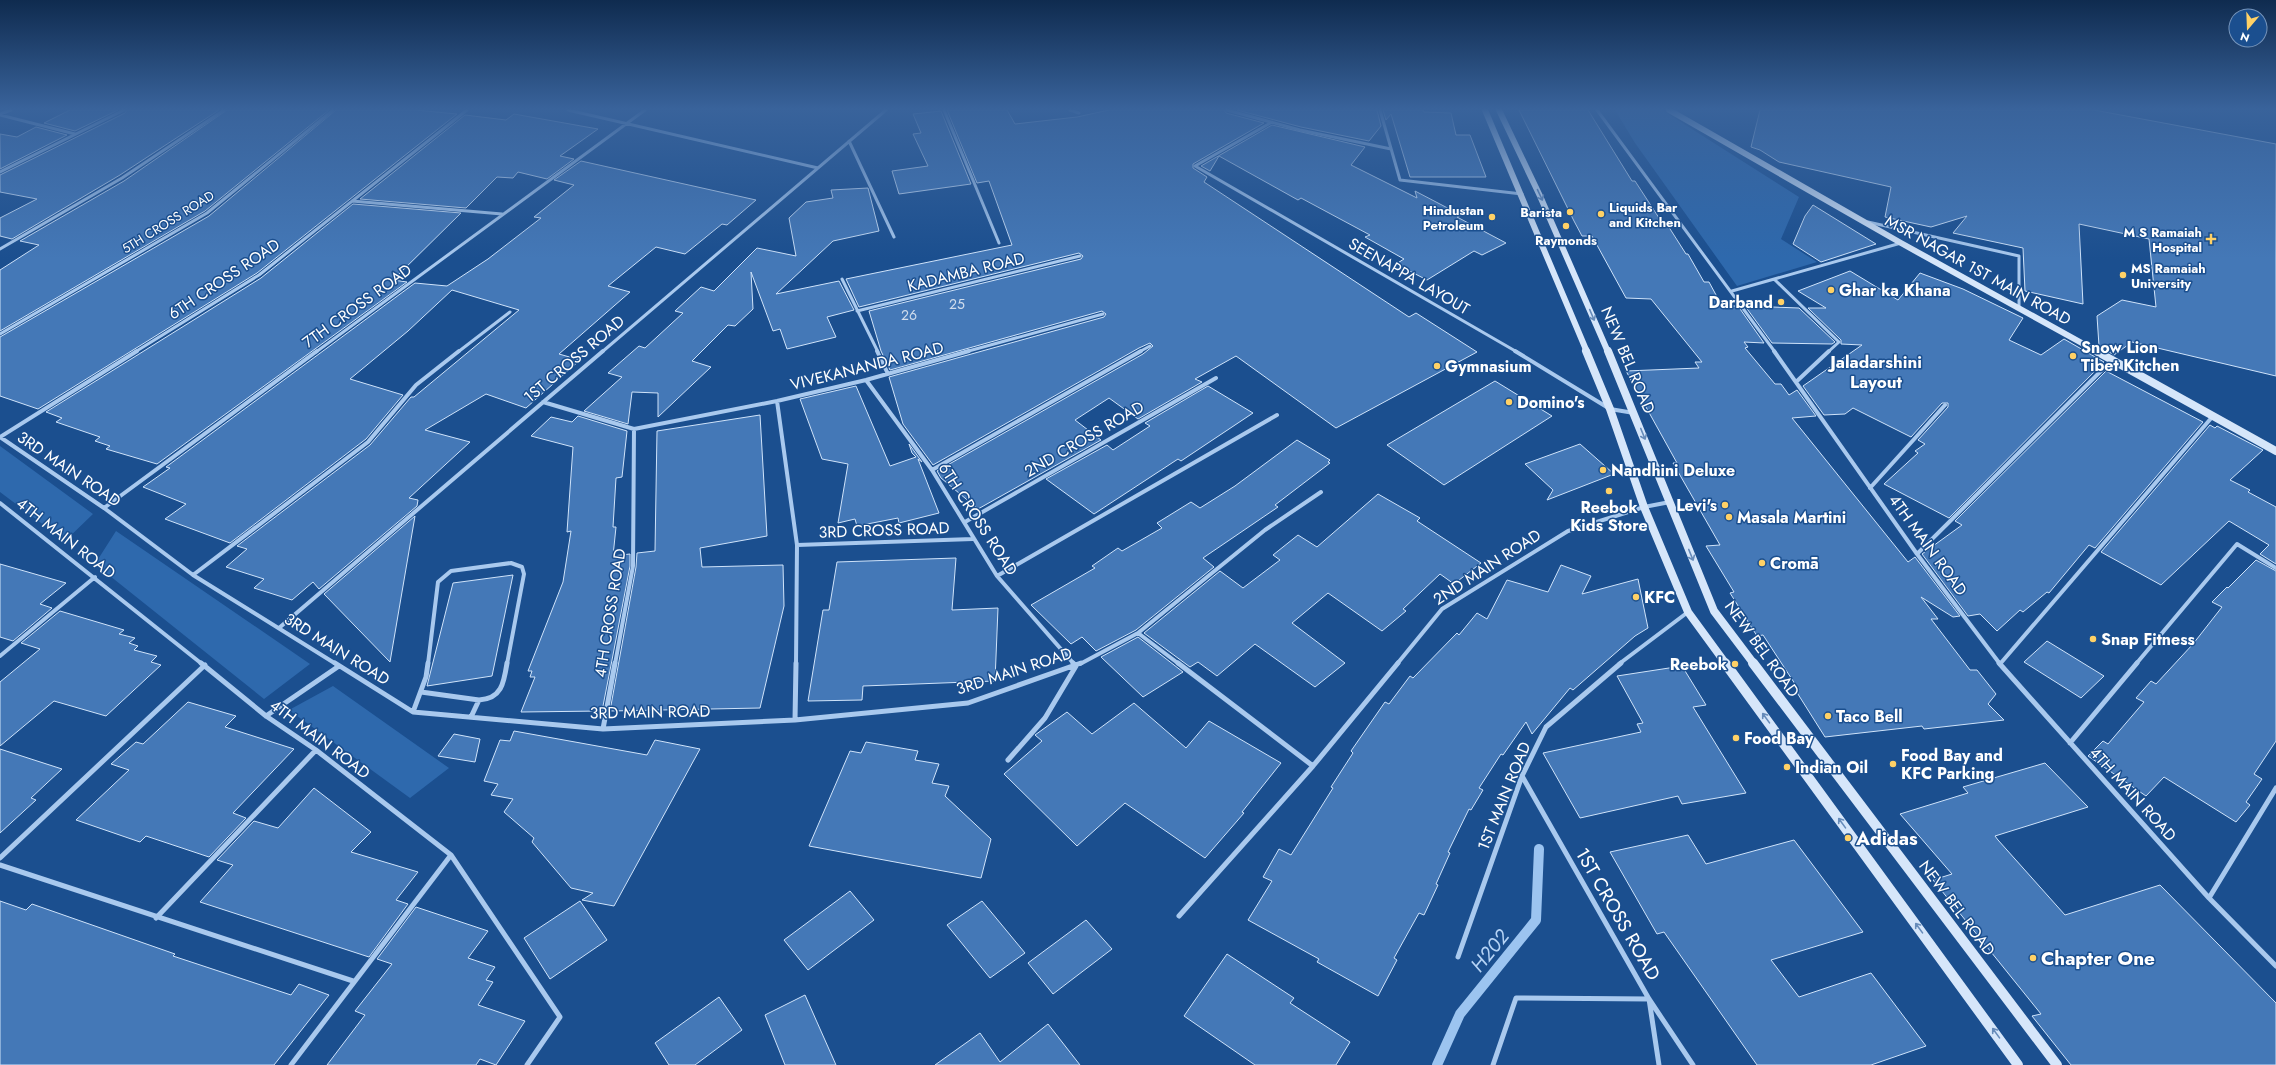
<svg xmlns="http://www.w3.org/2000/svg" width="2276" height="1065" font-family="Jost,sans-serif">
<rect width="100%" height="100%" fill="#1b4f8f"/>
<path fill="#2e69ad" d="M1615,110H1662L1799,197L1781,239L1817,262L1737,286L1635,143Z
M0,446L93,514L65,541L0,492Z
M116,531L310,664L264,699L95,564Z
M333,686L449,768L410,798L289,710Z"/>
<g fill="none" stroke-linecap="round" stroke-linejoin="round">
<path stroke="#9cc4f0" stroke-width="10" d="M1437,1065L1460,1014L1536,920L1539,849"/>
</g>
<path fill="#4478b7" stroke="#cfe3fa" d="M70,110H118L75,131L44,123Z
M127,110H219L120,175L12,239L0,236V218L37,199L0,192V175L125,113Z
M227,110H329L205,211L0,331V270L39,245L20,241L124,181Z
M336,110H416L457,114L257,273L38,409L0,396V337L209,216Z
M947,110H1007L1015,124L1077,117L1109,110H1224L1226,113L1264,123L1193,164V168L1207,177L1204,182L1409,317L1416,313L1477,352L1336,428L1236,356L1195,379L1202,382L1138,419L1109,398L1075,420L1101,440L978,509L941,478L937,471L1143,354L1153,346L1150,343L1139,348L933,465L903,424L889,377L1104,317L1106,314L1102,311L890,370L881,351L869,311L1081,259L1083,256L1079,253L859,307L846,279L1012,245L989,181L977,183Z
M1237,110H1377L1381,126L1369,141L1301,127Z
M1383,110H1423L1424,112L1451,113L1456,135H1470L1486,177H1410L1391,114L1386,120Z
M1519,110H1588L1632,181H1635L1661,221H1665L1686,254H1688L1704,282H1709L1722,306H1738L1764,343L1744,342L1748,347L1745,348L1775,384H1781L1789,395L1797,390L1816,416L1792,418L1908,562L1915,557L1960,616L1953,617L1921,597L1938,619H1931L1970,670H1977L1996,694L1988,704L2004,720L1924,729L1922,726L1825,737L1796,691L1799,690L1763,635L1757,636L1730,593L1734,592L1706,546L1720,545L1673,463H1677L1626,371L1699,368L1695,362H1702L1651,299L1626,298L1592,236H1582L1574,221Z
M1760,110H2094L2276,144V376L2132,342L2114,355L2099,346L2097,316L2122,300L2156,307L2149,239L2079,224L2083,304L2025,291L2023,248L1953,233L1967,216L1931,227L1885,217L1891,187L1779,162L1760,150L1751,147Z
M941,111L971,184L899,194L892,171L928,166L913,134L921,133L913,114Z
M514,114L598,129L560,156L574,159L547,179L518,172L513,178L497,177L466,208L360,199L465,115L506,120Z
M1272,125L1365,147L1351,165L1417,198L1415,191L1461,215L1457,217L1506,243L1482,255L1474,251L1427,280L1396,264L1404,259L1365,237L1370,235L1301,198L1298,200L1219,156L1210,171L1201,166Z
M36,127L67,135L0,169V134L17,137Z
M581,161L756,200L727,225L722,224L685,254L656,247L608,286L630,292L559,354L580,360L526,408L486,394L425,430L470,442L409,498L418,500L417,506L319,589L313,582L292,600L254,588L264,579L226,567L247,549L237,546L370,445L411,397H414L519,310L452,290L408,331L350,379L403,395L366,439L230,543L165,519L186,504L143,487L170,468L166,467L415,283L447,286L488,259L541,218L534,217L574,185L554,180Z
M868,188L879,231L833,241L776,294L839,281L854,310L827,317L836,337L787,349L780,329L773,331L751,272L753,309L735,326L728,325L692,361L711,367L658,417V393L632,392L628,424L584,411L622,377L608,373L639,346L645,348L683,313L675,311L701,287L714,291L757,248L796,256L789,218L806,202L833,198L831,190Z
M353,204L461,213L393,280L407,282L157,464L106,449L110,446L95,441L100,437L56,422L62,418L46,412L261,278Z
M1813,205L1876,244L1821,262L1793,244L1805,216Z
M1850,271L1898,300L1920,273L1963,289L2023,318L2009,340L2041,355L2064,339L2104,362L1949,518L1884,484L1918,453L1915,451L1925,444L1918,440L1948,407V403H1942L1911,437L1853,408L1845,414L1824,415L1803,386L1862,345L1841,344V340L1808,308H1826L1798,291Z
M1745,306L1799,308L1835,342L1832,344L1772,343Z
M2106,371L2203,422L2095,548L2089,545L2049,593L2047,592L2023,612L2020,610L1997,631L1980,614L1968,616L1922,554L1962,525L1955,521Z
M1495,381L1552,416L1444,485L1387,445Z
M856,386L890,466L916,457L912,453L909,444L922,462L918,459L939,513L899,523L898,518L857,526L855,519L838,523L848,464L822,459L800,399Z
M1208,386L1253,413L1181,461L1178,459L1094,514L1046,479L1107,445L1113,450L1150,426L1145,423Z
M760,415L767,536L700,548L702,567L783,565L784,606L760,708L610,711L636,567L637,553L655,551L657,431Z
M578,416L627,431L622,477L616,478L613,527H616L613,556L630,554V566L612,660L602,711L521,712L535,677H530L532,671H528L563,582L571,531L567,532L573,447L531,436L551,417L572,422Z
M2210,425L2215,428L2217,426L2263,450L2230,480L2250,490L2248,492L2276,507V564L2260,554L2269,545L2229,521L2161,585L2101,552Z
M1297,440L1330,460L1328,462L1330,463L1275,505L1278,507L1203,558L1214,567L1136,630L1096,651L1082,637L1071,644L1031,605L1095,568L1092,566L1118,548L1122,551L1162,528L1157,523L1191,502L1200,508L1235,486Z
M1580,444L1614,474L1547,500L1553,490L1525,464Z
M1378,494L1420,518L1417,521L1481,563L1454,584L1440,574L1403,609L1406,611L1382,631L1328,593L1292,623L1345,663L1315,687L1255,644L1217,676L1198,662L1190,667L1144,633L1220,571L1243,588L1280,560L1273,555L1298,535L1317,547Z
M415,516L390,662L324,594Z
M956,558L952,610L998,608L995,681L863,686L862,700L808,701L823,610H829L837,562Z
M2256,560L2276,571V741L2254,774L2262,779L2246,802L2250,805L2236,822L2164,777L2146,796L2088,756L2103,741L2108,744L2144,702L2136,698L2151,681L2156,684L2193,644L2222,607L2212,602L2227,587L2228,588Z
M0,564L66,583L40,604L52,608L13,641L0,637Z
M1561,565L1591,576L1582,594L1638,579L1648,628L1635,636L1573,690L1570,688L1532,734L1526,722L1503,755L1501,754L1479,788L1483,790L1471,810L1469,809L1448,852L1450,853L1436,884L1438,885L1424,915L1419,913L1394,958L1397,960L1378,996L1317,962L1319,959L1248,920L1272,881L1263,877L1279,849L1291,855L1333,788L1331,787L1353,753L1351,751L1385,702L1389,704L1410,676L1413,678L1457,633L1459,635L1477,613L1487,619L1507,580L1548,592Z
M513,575L492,676L427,686L453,583Z
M60,611L124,630L119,634L135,638L129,643L138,646L134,650L157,656L151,662L161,665L106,716L54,701L0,746V682L40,649L21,643Z
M1138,637L1183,672L1143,697L1101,657Z
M2047,641L2104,676L2081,698L2024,662Z
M1682,666L1706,705L1693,707L1746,793L1682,804L1678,796L1580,818L1543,753L1641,732L1637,724L1643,723L1617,676Z
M188,702L236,716L225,727L294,749L233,813L246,818L209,857L146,836L140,842L76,820L129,770L111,764L136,742L143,744Z
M1134,703L1186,748L1209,721L1281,763L1242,812L1244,813L1205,858L1125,803L1077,846L1004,774L1042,741L1035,735L1067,712L1092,734Z
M514,731L647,755L655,740L700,749L614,906L582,900L593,893L571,888L532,842L534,838L504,812L513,799L491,795L498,784L484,781L500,740L510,741Z
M454,734L480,739L475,762L438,756Z
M866,742L918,751L915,760L939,764L932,783L949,786L945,796L991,839L981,878L809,846L850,751L861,753Z
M0,749L62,769L31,798L36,800L0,833Z
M2045,763L2088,807L1995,836L1998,840L2065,915L2160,885L2276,1003V1065H2071L2032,1016L2041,1014L1933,880L1952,874L1900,814L1968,793L1963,787Z
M314,788L371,832L351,852L418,872L396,900L408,904L369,957L200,902L233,865L217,860L254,821L278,828Z
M1688,835L1706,864L1794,840L1863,932L1771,960L1799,997L1871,973L1926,1046L1871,1065H1757L1664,932L1657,934L1610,852Z
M850,891L874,920L808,970L784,940Z
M0,901L26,910L32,904L175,954L173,956L291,995L299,984L329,995L274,1065H0Z
M580,901L607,940L550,979L524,938Z
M982,901L1025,953L990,978L947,925Z
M416,907L488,931L468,958L495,967L486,980L493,982L478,1005L525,1021L496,1065L480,1059L476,1065H327L365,1015L355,1011L392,964L377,959Z
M1086,920L1112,949L1053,994L1028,963Z
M1227,954L1294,998L1290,1003L1350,1042L1336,1065H1255L1184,1016Z
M805,995L836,1065H785L765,1015Z
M719,997L742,1030L695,1065H669L655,1043Z
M1048,1024L1080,1065H935L980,1033L1000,1062Z"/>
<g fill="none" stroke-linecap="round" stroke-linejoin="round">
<path stroke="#a9c9ee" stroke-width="3" d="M568,110L818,168
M944,110L999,243
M1070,110L1079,113
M1227,110L1300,130L1391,149
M1380,110L1400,180L1522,194
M1597,110L1775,352
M0,114L11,110
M0,115L75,134
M849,141L894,237
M1195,166L1517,352
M1195,166L1272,122
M0,172L124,110
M352,201L502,214
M1868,222L2019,256V309
M0,249L122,178L224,110
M842,279L878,352
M1774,279L1839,342L1828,352
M1732,291L1901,243
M857,311L1080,256
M0,334L207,213L333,110
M135,352L259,275L467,110
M316,352L645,110
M458,352L510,312
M602,352L886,110
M965,352L1103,314
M1139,352L1150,346"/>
<path stroke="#a9c9ee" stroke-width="4" d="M877,351L888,374
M1515,351L1610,409L1634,413
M1774,351L1917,554L2000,664
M866,380L932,470L997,576L1074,664
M1796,382L1829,351
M777,401L797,545L796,664
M543,402L634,429L777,401L866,380L969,351
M0,437L104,508L193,575L336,664
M0,437L137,351
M932,470L1141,351
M1870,488L1945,405
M0,503L202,664
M104,508L317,351
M965,522L1216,378
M797,545L973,539
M1917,554L2112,360
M193,575L368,442L416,385L459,351
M997,576L1277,415
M279,628L603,351
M1138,633L1179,664
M0,656L95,577
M428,664L438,582L451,571L511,563L522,567L524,574L507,664
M615,664L633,566L634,429
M1080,664L1138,633L1265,530L1321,492
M1397,664L1442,609L1568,531L1644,507L1670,502
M1619,664L1688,612
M2000,664L2213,416
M2136,664L2237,544L2276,568"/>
<path stroke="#a9c9ee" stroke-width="5" d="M201,663L266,716L316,750L451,855L560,1017L527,1065
M335,663L413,712L603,729L795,720L968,703L1081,663
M1178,663L1313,766
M1999,663L2209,898L2276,966
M421,692L479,700
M413,712L426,677L428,663
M266,716L339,666
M471,717L479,700C502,699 504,682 507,663
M795,720L796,663
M603,729L615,663
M2070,743L2137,663
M1008,760L1045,718L1076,666L1073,663
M1522,776L1649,999L1693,1065
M0,858L205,665
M0,865L353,981
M2209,898L2276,788
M1179,916L1313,766L1398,663
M156,918L316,750
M1458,957L1522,776L1546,727L1621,663
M291,1065L451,855
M1493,1065L1516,998L1649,999L1659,1065"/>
<path stroke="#d6e6fa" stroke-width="6" d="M1485,110L1587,352
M1499,110L1540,196L1608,352
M1669,110L1901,243L2098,352"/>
<path stroke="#d6e6fa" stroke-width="8" d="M1586,351L1610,409L1644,507L1688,612L1726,664
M1608,351L1714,611L1754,664
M2096,351L2276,451"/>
<path stroke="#d6e6fa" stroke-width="10" d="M1725,663L2018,1065
M1753,663L2057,1065"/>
</g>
<defs><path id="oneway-shaft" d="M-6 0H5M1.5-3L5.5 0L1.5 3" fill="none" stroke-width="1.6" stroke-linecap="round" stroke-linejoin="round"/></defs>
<g stroke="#668bba">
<use href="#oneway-shaft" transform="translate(1540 195) rotate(65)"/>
<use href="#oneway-shaft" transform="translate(1592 315) rotate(67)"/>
<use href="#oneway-shaft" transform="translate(1643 434) rotate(68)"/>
<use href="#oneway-shaft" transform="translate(1691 555) rotate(68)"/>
<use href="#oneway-shaft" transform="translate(1766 718) rotate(-126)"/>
<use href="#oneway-shaft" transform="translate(1842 823) rotate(-126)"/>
<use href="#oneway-shaft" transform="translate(1919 928) rotate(-126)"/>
<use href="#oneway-shaft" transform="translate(1996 1033) rotate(-126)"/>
</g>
<linearGradient id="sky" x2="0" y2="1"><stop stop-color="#0f2b4f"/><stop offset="0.42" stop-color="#39639b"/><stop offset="1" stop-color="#39639b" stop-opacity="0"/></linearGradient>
<rect width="2276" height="259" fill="url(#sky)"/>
<g fill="#ffd166" stroke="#1b4f8f" stroke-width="1.5">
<circle cx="1570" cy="212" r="4"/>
<circle cx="1601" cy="214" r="4"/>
<circle cx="1492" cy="217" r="4"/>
<circle cx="1566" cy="226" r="4"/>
<path d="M2209 233h4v4h4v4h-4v4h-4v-4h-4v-4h4z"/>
<circle cx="2123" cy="275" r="4"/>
<circle cx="1831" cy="290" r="4"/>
<circle cx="1781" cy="302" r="4"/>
<circle cx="2073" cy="356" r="4"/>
<circle cx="1437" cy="366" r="4"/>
<circle cx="1509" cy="402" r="4"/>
<circle cx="1603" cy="470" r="4"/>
<circle cx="1609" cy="491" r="4"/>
<circle cx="1725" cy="505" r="4"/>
<circle cx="1729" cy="517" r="4"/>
<circle cx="1762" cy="563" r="4"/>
<circle cx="1636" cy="597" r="4"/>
<circle cx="2093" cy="639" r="4"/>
<circle cx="1735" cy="664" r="4"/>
<circle cx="1828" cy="716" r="4"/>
<circle cx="1736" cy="738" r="4"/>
<circle cx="1893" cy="764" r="4"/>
<circle cx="1787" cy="767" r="4"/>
<circle cx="1848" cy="838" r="4"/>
<circle cx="2033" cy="958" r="4"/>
</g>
<g text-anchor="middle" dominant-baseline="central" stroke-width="3" stroke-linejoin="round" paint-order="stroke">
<g font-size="13" font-weight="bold" fill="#fff" stroke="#1b4f8f" text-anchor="end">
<text x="1609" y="207" text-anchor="start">Liquids Bar<tspan x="1609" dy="15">and Kitchen</tspan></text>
<text x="1484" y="210">Hindustan<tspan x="1484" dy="15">Petroleum</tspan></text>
<text x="1562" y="212">Barista</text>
<text x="2202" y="232">M S Ramaiah<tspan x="2202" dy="15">Hospital</tspan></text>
<text x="1566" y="240" text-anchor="middle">Raymonds</text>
<text x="2131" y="268" text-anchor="start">MS Ramaiah<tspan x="2131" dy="15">University</tspan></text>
</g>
<g font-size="13" fill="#fff" stroke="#1b4f8f">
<text transform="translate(168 222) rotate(-32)">5TH CROSS ROAD</text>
</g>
<g font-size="14" fill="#d0dded">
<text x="957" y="304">25</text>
<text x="909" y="315">26</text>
</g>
<g font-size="16" fill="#fff" stroke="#1b4f8f">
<text transform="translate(1978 270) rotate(29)">MSR NAGAR 1ST MAIN ROAD</text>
<text transform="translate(966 272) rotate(-14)">KADAMBA ROAD</text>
<text transform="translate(1409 276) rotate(30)">SEENAPPA LAYOUT</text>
<text transform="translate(224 279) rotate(-34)">6TH CROSS ROAD</text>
<text transform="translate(357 306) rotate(-36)">7TH CROSS ROAD</text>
<text transform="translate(574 359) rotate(-40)">1ST CROSS ROAD</text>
<text transform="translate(1628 360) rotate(67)">NEW BEL ROAD</text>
<text transform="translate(867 366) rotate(-14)">VIVEKANANDA ROAD</text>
<text transform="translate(1084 439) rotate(-30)">2ND CROSS ROAD</text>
<text transform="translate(69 469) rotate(34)">3RD MAIN ROAD</text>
<text transform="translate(978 519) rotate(57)">6TH CROSS ROAD</text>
<text transform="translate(884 530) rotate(-2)">3RD CROSS ROAD</text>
<text transform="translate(66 538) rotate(38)">4TH MAIN ROAD</text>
<text transform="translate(1928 545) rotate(54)">4TH MAIN ROAD</text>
<text transform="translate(1487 567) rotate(-33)">2ND MAIN ROAD</text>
<text transform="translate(610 613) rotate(-81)">4TH CROSS ROAD</text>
<text transform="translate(337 649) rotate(32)">3RD MAIN ROAD</text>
<text transform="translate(1762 649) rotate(54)">NEW BEL ROAD</text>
<text transform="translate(1014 671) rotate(-18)">3RD MAIN ROAD</text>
<text transform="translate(650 712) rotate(-1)">3RD MAIN ROAD</text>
<text transform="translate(320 739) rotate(37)">4TH MAIN ROAD</text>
<text transform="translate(2133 794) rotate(48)">4TH MAIN ROAD</text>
<text transform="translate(1504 796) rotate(-68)">1ST MAIN ROAD</text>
<text transform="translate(1957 908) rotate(53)">NEW BEL ROAD</text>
</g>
<g font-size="16" font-weight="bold" fill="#fff" stroke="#1b4f8f" text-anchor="start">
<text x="1839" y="290">Ghar ka Khana</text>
<text x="1773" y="302" text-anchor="end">Darband</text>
<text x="2081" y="347">Snow Lion<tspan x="2081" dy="18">Tibet Kitchen</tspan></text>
<text x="1445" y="366">Gymnasium</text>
<text x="1517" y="402">Domino's</text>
<text x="1611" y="470">Nandhini Deluxe</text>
<text x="1717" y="505" text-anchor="end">Levi's</text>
<text x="1609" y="507" text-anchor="middle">Reebok<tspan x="1609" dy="18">Kids Store</tspan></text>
<text x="1737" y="517">Masala Martini</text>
<text x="1770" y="563">Cromā</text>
<text x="1644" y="597">KFC</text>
<text x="2101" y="639">Snap Fitness</text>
<text x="1727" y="664" text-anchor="end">Reebok</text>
<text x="1836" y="716">Taco Bell</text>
<text x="1744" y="738">Food Bay</text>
<text x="1901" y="755">Food Bay and<tspan x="1901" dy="18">KFC Parking</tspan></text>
<text x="1795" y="767">Indian Oil</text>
</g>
<g font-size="17" font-weight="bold" fill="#fff" stroke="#1b4f8f">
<text x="1876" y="362">Jaladarshini<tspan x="1876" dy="20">Layout</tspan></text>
</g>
<g font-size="19" font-weight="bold" fill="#fff" stroke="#1b4f8f" text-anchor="start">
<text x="1856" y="838">Adidas</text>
<text x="2041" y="958">Chapter One</text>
</g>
<g font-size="19" fill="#fff" stroke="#1b4f8f">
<text transform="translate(1618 914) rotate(60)">1ST CROSS ROAD</text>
</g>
<g font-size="20" font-style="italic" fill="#b5d3f5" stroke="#1b4f8f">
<text transform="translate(1490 951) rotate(-51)">H202</text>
</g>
</g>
<g transform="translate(2248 28) rotate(199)"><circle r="19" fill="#1b4f8f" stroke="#7695bc"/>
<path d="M0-3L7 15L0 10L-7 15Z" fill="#ffd166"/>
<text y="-6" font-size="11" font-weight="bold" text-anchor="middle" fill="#ffffff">N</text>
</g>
</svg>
